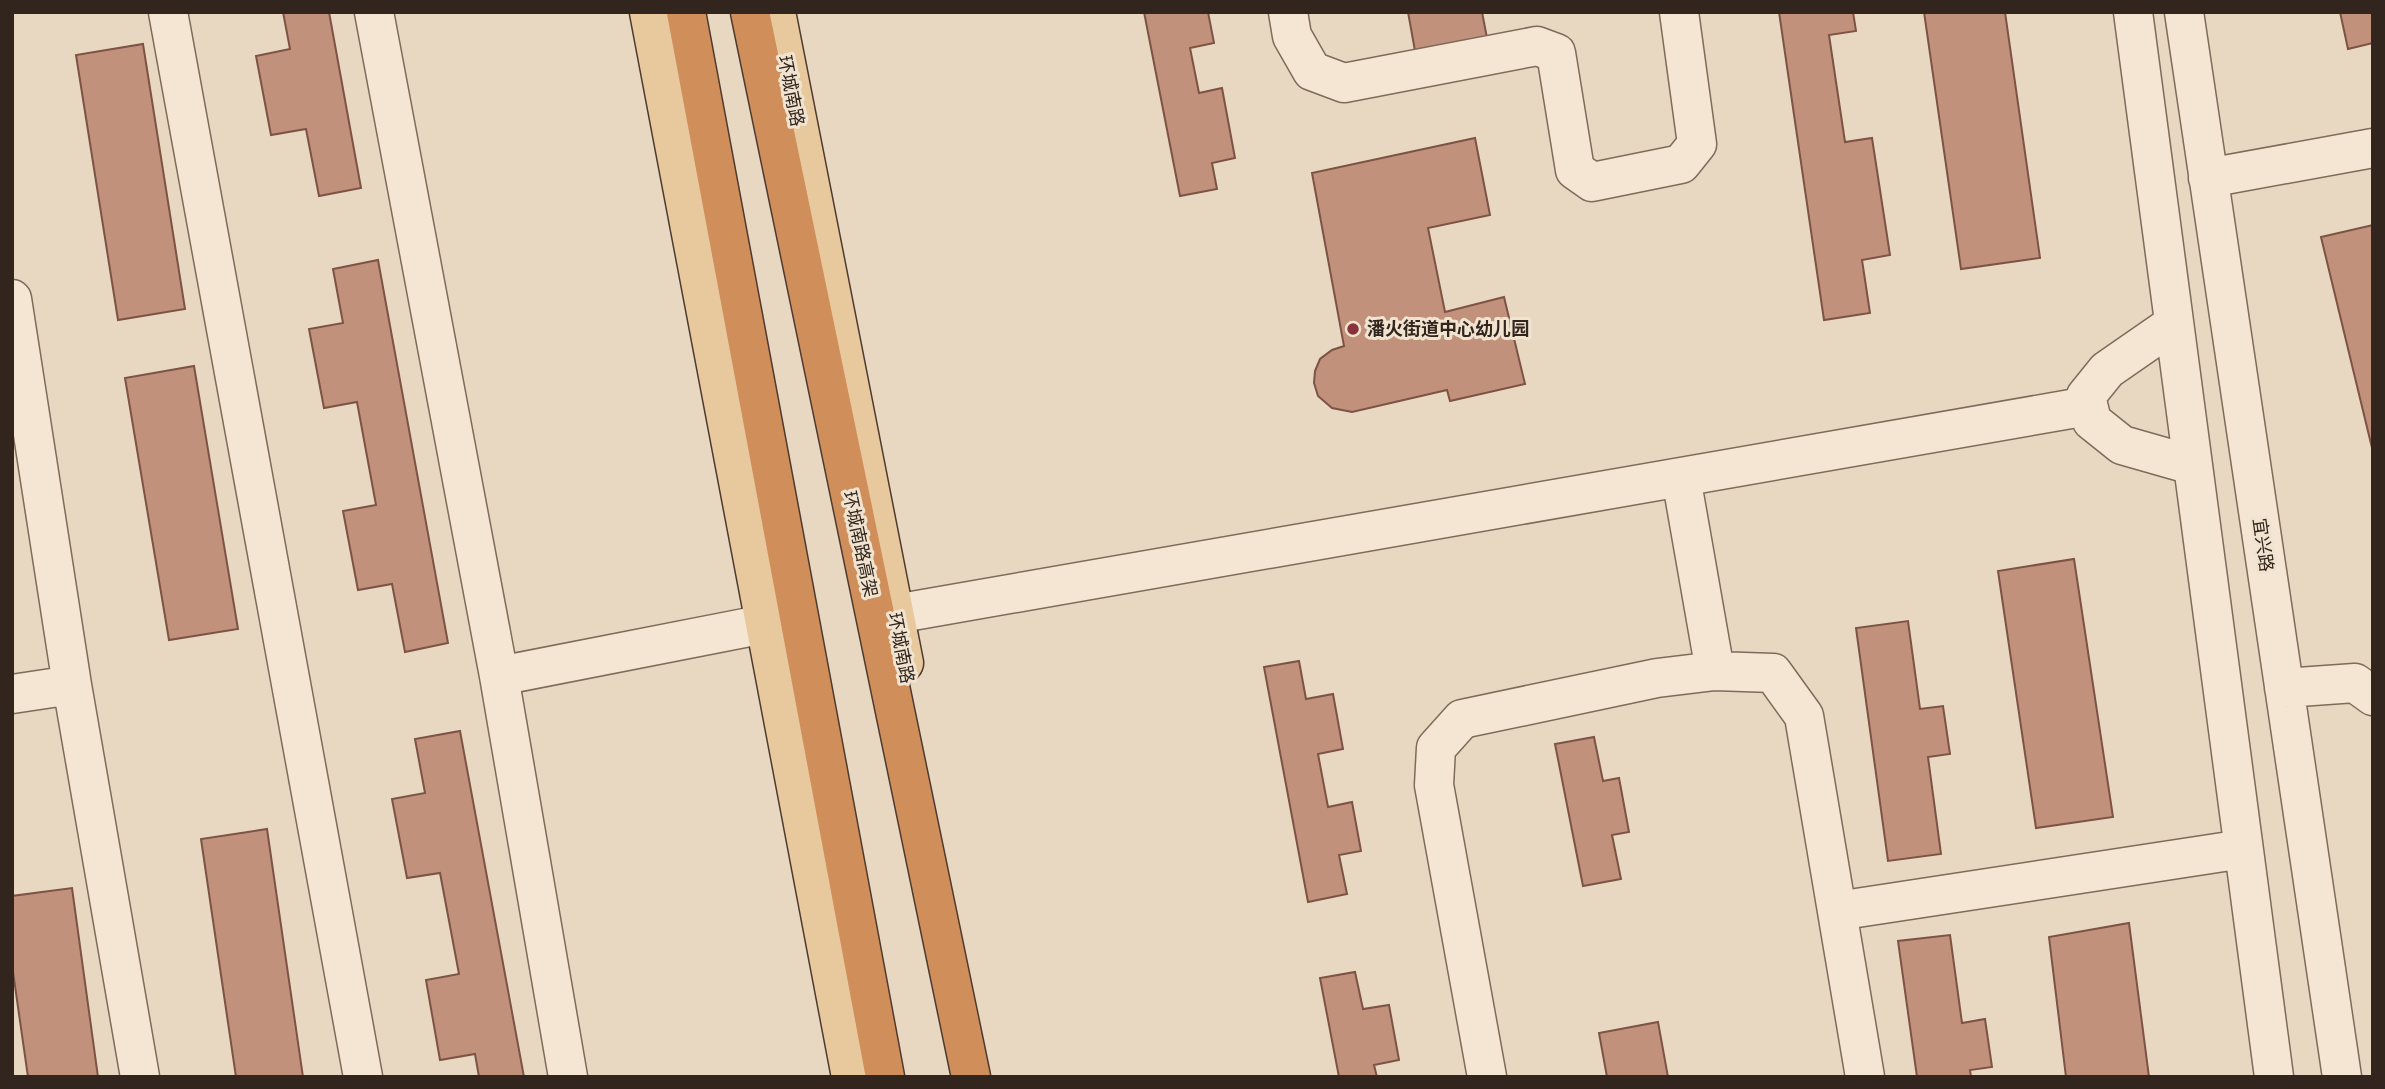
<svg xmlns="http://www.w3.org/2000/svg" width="2385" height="1089" font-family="'Times New Roman','Noto Sans SC',serif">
<rect width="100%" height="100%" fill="#e8d8c1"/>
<path fill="#c2917b" stroke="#7c5344" stroke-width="2" d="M283,12H329L361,188L319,196L306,129L271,135L256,56L290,49Z
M1144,12H1208L1214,43L1190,48L1199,93L1222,88L1235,158L1212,163L1217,189L1180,196Z
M1408,12H1482L1487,38L1415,51Z
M1779,12H1853L1856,31L1829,35L1845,142L1872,138L1890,255L1862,260L1870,313L1824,320Z
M1924,12H2005L2040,258L1961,269Z
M2340,12H2373V43L2348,49Z
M143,44L185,309L118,320L76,55Z
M1475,138L1490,215L1428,228L1445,312L1504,297L1525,384L1450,401L1447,390L1352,412L1332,408L1318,396L1314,383L1315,371L1320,359L1332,350L1344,346L1312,173Z
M2373,225V452L2321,237Z
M378,260L448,643L405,652L392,584L358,590L343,511L376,505L357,402L324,408L309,329L343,323L333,269Z
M194,366L238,629L169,640L125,378Z
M2074,559L2113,817L2036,828L1998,571Z
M1908,621L1920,709L1943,706L1950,754L1928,757L1941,854L1888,861L1856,628Z
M1299,661L1306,699L1333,694L1343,749L1318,754L1328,807L1352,802L1361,851L1339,855L1347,894L1308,902L1264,667Z
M460,731L524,1077H479L475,1054L440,1060L426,980L459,974L440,873L407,878L392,799L425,793L415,739Z
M1594,737L1603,781L1619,778L1629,832L1612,835L1621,879L1583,886L1555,744Z
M267,829L303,1077H236L201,839Z
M72,888L98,1077H28L12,965V896Z
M2129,923L2149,1077H2066L2049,937Z
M1950,935L1962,1023L1985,1019L1992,1067L1970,1070L1971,1077H1917L1898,941Z
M1355,972L1363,1009L1389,1005L1399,1060L1374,1065L1377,1077H1339L1320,978Z
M1658,1022L1668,1077H1607L1599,1033Z"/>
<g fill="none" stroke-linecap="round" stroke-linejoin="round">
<g stroke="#7f6a5b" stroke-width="41">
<path id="minor" d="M168,12L363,1077
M374,12L499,676L568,1077
M1288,12L1292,36L1312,71L1344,83L1537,46L1556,53L1575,170L1592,182L1681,164L1697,144L1679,12
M2133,12L2274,1077
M2184,12L2342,1077
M2208,178L2373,148
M12,299L72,685L140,1077
M2172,325L2107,370L2086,396L2092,421L2122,445L2192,465
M1681,477L1715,671
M895,614L2088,406
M499,676L765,624
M2284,688L2355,683L2373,696
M12,694L72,685
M1837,911L2243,849
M1487,1077L1434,785L1436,748L1462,719L1657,678L1715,671L1773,673L1804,716L1865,1077"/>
</g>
<g stroke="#4e3a2f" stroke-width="41">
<path id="major" d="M649,12L851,1077
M776,12L904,663"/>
</g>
<g stroke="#4e3a2f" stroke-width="41">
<path id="highway" d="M686,12L885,1077
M750,12L971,1077"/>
</g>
<use href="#minor" stroke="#f4e6d3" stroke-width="38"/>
<use href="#major" stroke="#e8c89d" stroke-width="38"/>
<use href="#highway" stroke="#cf8e5a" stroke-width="38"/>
</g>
<circle fill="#88323c" stroke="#f0e3d0" stroke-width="2.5" cx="1353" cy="329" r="7"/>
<g text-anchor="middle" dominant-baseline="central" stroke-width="6" stroke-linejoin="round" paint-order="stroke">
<g font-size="18" fill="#31251d" stroke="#f0e3d0">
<text transform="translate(791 91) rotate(79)">环城南路</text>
<text transform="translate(860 544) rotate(78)">环城南路高架</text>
<text transform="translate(2263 545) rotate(82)">宜兴路</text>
<text transform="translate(901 648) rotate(79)">环城南路</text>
</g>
<g font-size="18" font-weight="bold" fill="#31251d" stroke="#f0e3d0" text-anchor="start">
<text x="1367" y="329">潘火街道中心幼儿园</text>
</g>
</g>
<rect width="2385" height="1089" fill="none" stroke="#31251d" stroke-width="28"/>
</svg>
